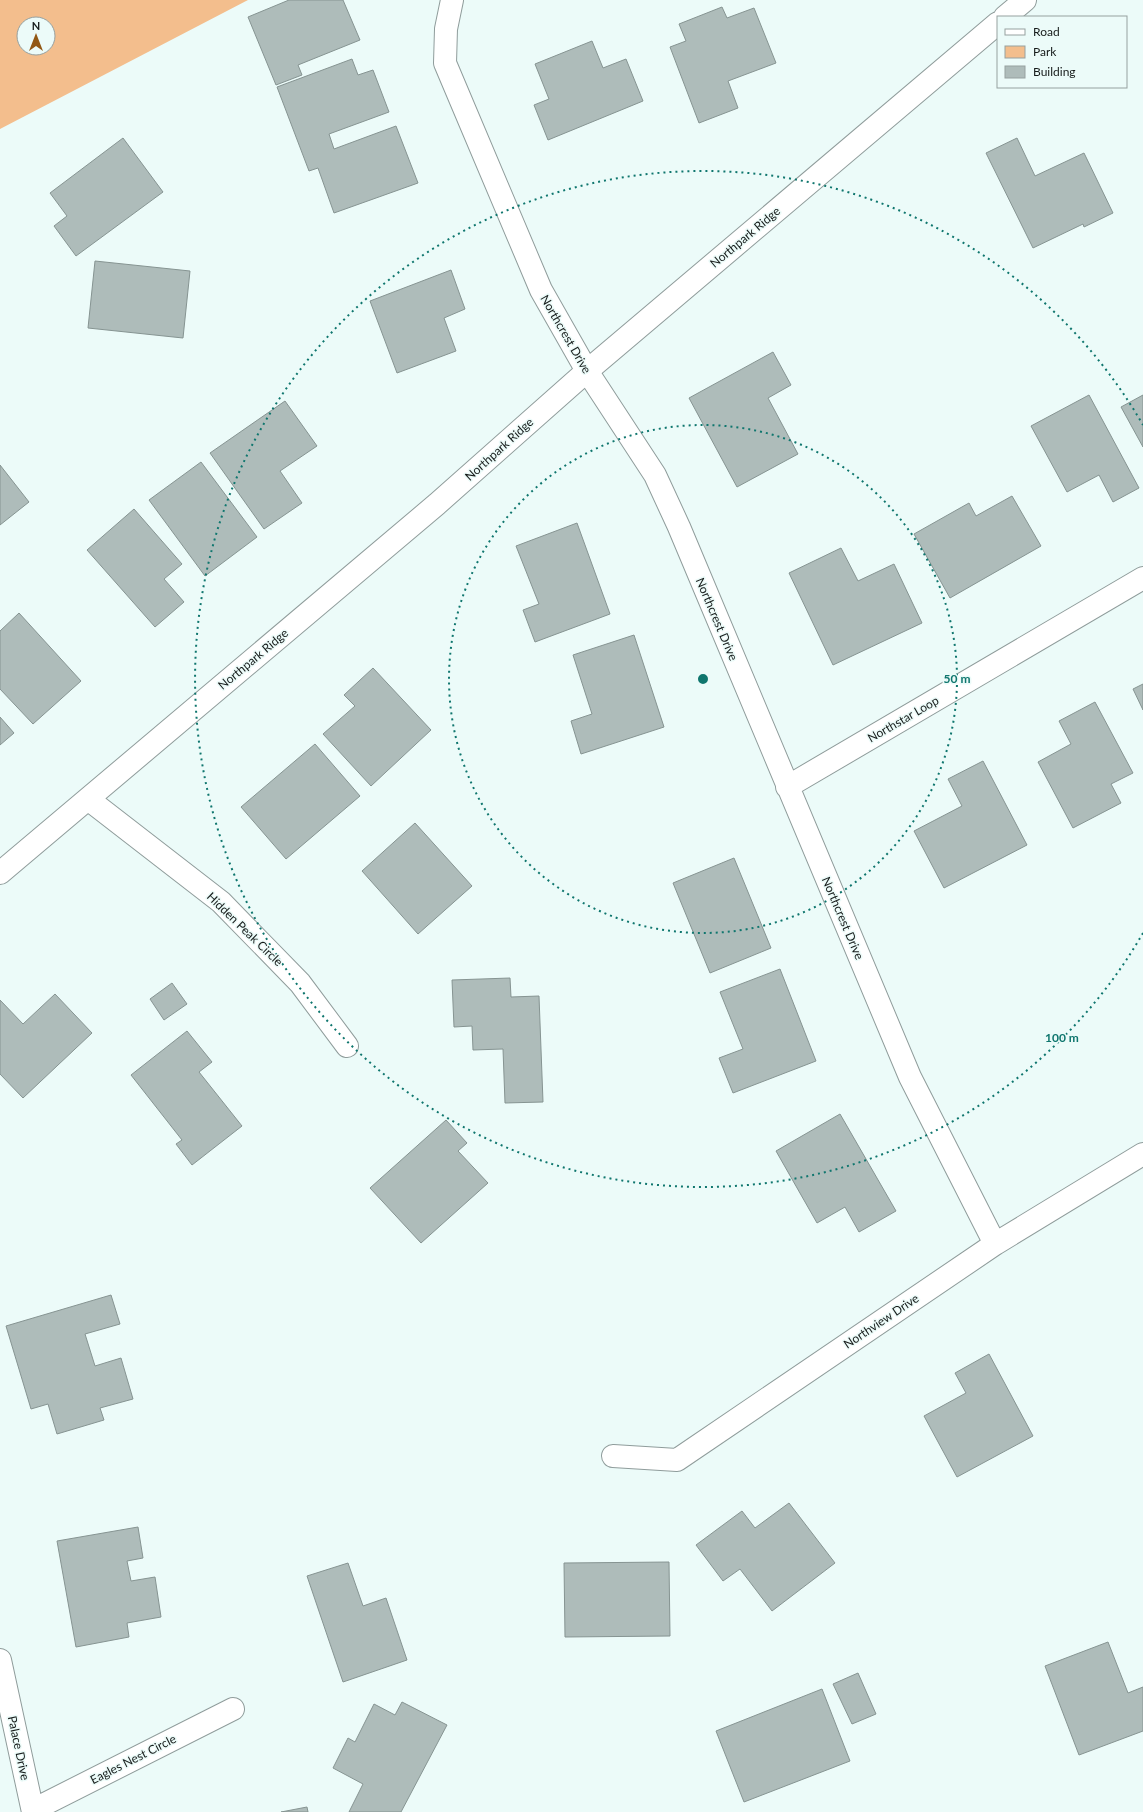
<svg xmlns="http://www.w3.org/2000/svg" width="1143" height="1812" font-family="Lato,sans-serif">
<rect width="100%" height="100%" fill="#ecfbf9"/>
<path fill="#f3be8d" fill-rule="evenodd" d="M0,0H248L0,129ZM24,24H48V48H24Z"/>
<path fill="#aebcba" stroke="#869492" d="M289,0H343L360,40L298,65L302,75L276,85L248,17Z
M722,7L727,18L754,8L776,63L728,81L738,108L699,123L670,47L686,41L679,24Z
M592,41L603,68L626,59L643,101L548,140L534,105L549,99L535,64Z
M352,59L358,75L373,70L389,112L329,134L334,149L396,126L418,183L334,213L318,168L309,171L277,87Z
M123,138L163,192L76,256L54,226L67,216L50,193Z
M1017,138L1035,176L1084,153L1113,213L1084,227L1083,224L1033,248L986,153Z
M95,261L190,271L183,338L88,328Z
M451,270L465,309L444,318L456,351L397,373L370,301Z
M773,352L791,385L768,398L798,454L737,487L689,398Z
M1089,395L1139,488L1113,502L1099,475L1067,492L1031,426Z
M1143,395V447L1121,407Z
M285,401L317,446L280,471L302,503L264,529L210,453Z
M201,462L257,537L205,576L149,500Z
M0,465L29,502L0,525Z
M1012,496L1041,546L950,598L914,534L969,503L976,516Z
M134,509L182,564L164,579L184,602L155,627L87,550Z
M577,523L610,614L535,642L523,610L539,604L516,546Z
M841,548L858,581L894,564L922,623L833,665L789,573Z
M19,613L81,681L33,724L0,689V631Z
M634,635L664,727L581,754L571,721L592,714L573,655Z
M373,668L431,730L371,786L323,734L355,706L344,695Z
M1143,684V710L1133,689Z
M1095,702L1133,773L1111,784L1121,803L1073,828L1038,762L1071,744L1059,721Z
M0,717L14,733L0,745Z
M315,744L360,796L286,859L241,807Z
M983,761L1027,845L944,888L914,831L962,806L948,779Z
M415,823L472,886L418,934L362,871Z
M734,858L771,948L710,973L673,883Z
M780,969L816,1061L733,1093L719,1058L743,1049L720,992Z
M510,978L511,997L539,996L543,1102L505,1103L503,1049L473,1050L472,1026L454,1027L452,980Z
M172,983L187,1004L164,1020L150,999Z
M55,994L92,1033L23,1098L0,1074V1000L23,1024Z
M187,1031L212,1062L199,1072L242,1126L192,1165L176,1144L182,1140L131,1075Z
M840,1114L896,1211L859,1232L845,1207L817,1223L776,1151Z
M446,1120L467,1143L458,1151L488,1183L421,1243L370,1188Z
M111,1295L120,1324L85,1334L95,1366L121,1358L133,1399L100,1408L104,1420L57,1434L48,1404L31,1409L6,1326Z
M989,1354L1033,1436L957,1477L924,1416L966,1393L955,1373Z
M789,1503L835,1563L772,1611L740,1569L723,1581L696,1545L742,1511L755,1528Z
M138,1527L143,1558L127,1561L131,1581L155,1577L161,1617L127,1623L129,1637L76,1647L57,1541Z
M669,1562L670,1636L565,1637L564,1563Z
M348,1563L363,1606L386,1598L407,1660L343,1682L307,1576Z
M1108,1642L1128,1693L1143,1687V1731L1079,1755L1045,1666Z
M858,1673L876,1714L852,1724L833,1684Z
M822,1689L850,1761L744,1802L716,1731Z
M402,1702L447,1725L401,1812H349L363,1784L333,1768L348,1738L355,1742L374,1704L395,1715Z
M307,1807L308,1812H281Z"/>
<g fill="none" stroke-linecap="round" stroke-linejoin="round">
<g stroke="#8f9c9b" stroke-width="24">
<path id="street" d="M452,0L446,29L445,63L541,290L587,371L655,475L679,527L910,1077L995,1244
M1005,17L1025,0
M787,787L1143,578
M88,799L221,902L300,983L347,1046
M0,873L437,504L587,371L998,23
M613,1456L677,1460L995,1244L1143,1154
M0,1660L33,1812
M33,1810L233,1709"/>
</g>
<use href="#street" stroke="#fff" stroke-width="22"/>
</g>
<g fill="none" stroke="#0f766e" stroke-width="2" stroke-dasharray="2 4">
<circle cx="703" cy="679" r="254"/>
<path d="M1143 933A508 508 0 1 1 1143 425"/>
</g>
<g text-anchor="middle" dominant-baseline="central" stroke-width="3" stroke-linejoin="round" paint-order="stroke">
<g font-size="12" fill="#161b1a" stroke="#ecfbf9">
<text transform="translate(745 237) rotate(-40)">Northpark Ridge</text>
<text transform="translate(566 334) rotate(60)">Northcrest Drive</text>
<text transform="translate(499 449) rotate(-42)">Northpark Ridge</text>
<text transform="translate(717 619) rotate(67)">Northcrest Drive</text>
<text transform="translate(253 659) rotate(-40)">Northpark Ridge</text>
<text transform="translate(903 719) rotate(-30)">Northstar Loop</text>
<text transform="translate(843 918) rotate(67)">Northcrest Drive</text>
<text transform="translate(245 929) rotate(44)">Hidden Peak Circle</text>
<text transform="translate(881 1321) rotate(-34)">Northview Drive</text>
<text transform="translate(19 1748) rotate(78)">Palace Drive</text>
<text transform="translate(133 1759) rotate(-27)">Eagles Nest Circle</text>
</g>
</g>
<circle cx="703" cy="679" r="6" fill="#0f766e" stroke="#ecfbf9" stroke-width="2"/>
<g font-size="12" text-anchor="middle" font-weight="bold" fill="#0f766e" stroke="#ecfbf9" stroke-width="3" stroke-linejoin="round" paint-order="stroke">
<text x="957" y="683">50 m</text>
<text x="1062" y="1042">100 m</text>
</g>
<rect x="997" y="16" width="130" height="72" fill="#ecfbf9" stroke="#96a1a0"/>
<rect x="1005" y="29" width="20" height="6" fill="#ffffff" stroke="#96a1a0"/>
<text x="1033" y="36" font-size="12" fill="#161b1a">Road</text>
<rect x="1005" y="46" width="20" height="12" fill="#f3be8d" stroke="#96a1a0"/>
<text x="1033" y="56" font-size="12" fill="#161b1a">Park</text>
<rect x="1005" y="66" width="20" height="12" fill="#aebcba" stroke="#96a1a0"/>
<text x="1033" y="76" font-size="12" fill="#161b1a">Building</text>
<g transform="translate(36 36)"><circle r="19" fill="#ecfbf9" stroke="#96a1a0"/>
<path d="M0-3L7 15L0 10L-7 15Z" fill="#925815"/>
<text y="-6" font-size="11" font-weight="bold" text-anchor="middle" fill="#161b1a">N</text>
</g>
</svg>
